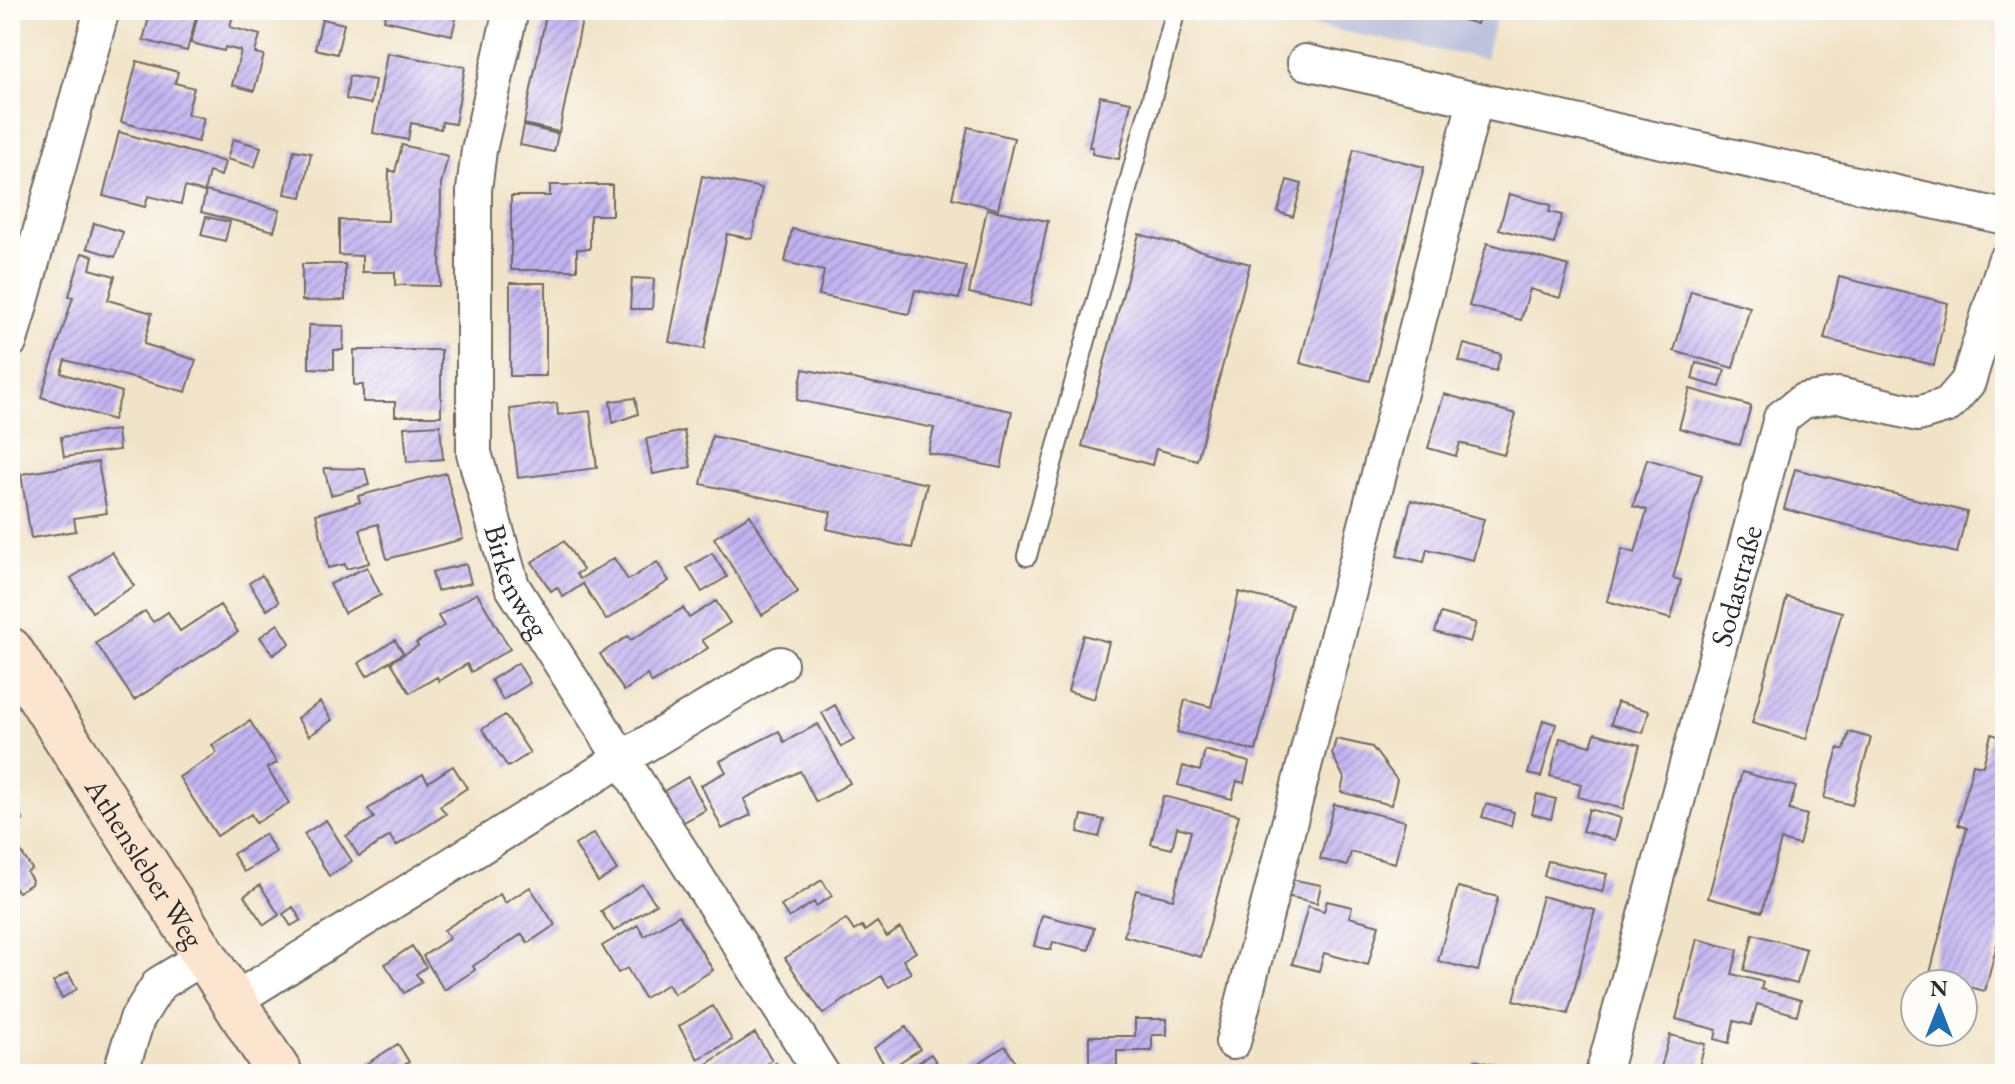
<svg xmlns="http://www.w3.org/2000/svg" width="2015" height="1084" font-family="'EB Garamond',serif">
<defs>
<pattern id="building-hatch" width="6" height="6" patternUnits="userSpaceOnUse" patternTransform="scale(2)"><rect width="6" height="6" fill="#c2b4f1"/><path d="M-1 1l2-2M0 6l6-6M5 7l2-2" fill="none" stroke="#9e93c3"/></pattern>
</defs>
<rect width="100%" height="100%" fill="#fdfcf7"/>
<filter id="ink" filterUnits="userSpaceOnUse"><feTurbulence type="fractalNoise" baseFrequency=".0125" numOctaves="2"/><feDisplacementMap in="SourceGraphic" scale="16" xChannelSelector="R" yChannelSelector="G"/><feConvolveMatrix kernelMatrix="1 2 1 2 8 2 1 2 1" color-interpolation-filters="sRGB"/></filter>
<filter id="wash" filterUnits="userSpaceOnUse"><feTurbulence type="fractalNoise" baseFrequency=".006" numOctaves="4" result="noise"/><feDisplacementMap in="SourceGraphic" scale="32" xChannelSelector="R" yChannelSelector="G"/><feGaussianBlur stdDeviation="1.8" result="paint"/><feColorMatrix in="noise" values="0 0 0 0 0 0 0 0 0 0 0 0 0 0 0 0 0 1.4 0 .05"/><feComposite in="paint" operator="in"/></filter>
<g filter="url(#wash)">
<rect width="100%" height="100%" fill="#f1e3c7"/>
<path fill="#bec3dd" d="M1231,10H1498L1485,59Z"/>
<g id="blocks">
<path fill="url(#building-hatch)" d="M151,10H198L187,51L143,40Z
M199,10H234L230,27L260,35L255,53L264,55L254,91L232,85L241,51L225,47L224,51L191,43Z
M386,10H458L452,35L384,20Z
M547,10H584L559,132L524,124Z
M1432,10H1481L1477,24Z
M322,19L344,24L337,54L315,49Z
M387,53L465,67L455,124L442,122L441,129L411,123L408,140L373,133Z
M137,61L178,72L175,83L194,88L187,114L204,118L198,142L121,122Z
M349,76L375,80L371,104L346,99Z
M1100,96L1131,102L1119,159L1092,154L1093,147H1089Z
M524,126L558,134L554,152L520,145Z
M968,127L1014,138L998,209L952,198Z
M119,132L225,162L221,176L209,172L204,192L185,187L181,204L148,196L145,207L103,196Z
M233,139L261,147L255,167L227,159Z
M402,145L448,156L441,184L440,286L395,285V272H362V256L339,255V220L388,221L389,170L395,172Z
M1354,149L1424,167L1370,381L1300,363Z
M294,150L311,153L302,197L285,194Z
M702,176L762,188L752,239L727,234L704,349L669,342Z
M1287,180L1302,184L1293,217L1278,212Z
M550,185H612V215H590V249H577V270H511V196H550Z
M206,191L280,210L274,231L201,212Z
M1509,194L1551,205L1549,212L1562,215L1554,244L1499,229Z
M987,209L1048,221L1030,306L969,293Z
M206,217L230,222L225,241L201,235Z
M94,223L123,232L115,257L87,248Z
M792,229L966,266L959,299L915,290L909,314L819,295L824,271L785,262Z
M1139,234L1250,264L1197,460L1156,449L1152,465L1082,446Z
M1487,243L1569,266L1560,298L1530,289L1521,320L1469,306Z
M82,253L93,256L90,269L115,276L108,300L152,313L144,344L196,360L186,392L65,360L61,373L122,392L113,420L41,397L73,297L69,296Z
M302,264H345V300L302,301Z
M1839,277L1948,303L1934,365L1824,339Z
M632,278L654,279L652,309H630Z
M510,283H546V376H510Z
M1691,291L1750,307L1733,368L1674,351Z
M309,325L344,326L343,350H334V369L309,368Z
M1464,344L1501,354L1496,371L1459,361Z
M354,350H441V416H395V402H363V385H354Z
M1696,363L1725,370L1720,387L1692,379Z
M803,369L1012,411L1001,468L928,453L934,428L797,400Z
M1690,389L1751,406L1740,445L1679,428Z
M1444,394L1516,414L1504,455L1460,443L1456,456L1428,448Z
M635,398L638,414L613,423L610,401Z
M557,403L558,415L590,411L597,468L518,478L510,409Z
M440,425L443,459L407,462L404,427Z
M117,430L119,450L64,457L61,437Z
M684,431L691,467L653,474L646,439Z
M712,436L927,484L912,548L827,529L831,512L701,484Z
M1647,459L1702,475L1673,578L1681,580L1671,619L1607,601L1622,549L1635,553L1647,510L1633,506Z
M98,462L107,513L74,518L76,531L31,538L21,474Z
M324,468L365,469L369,485L331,495Z
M1795,469L1967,512L1957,553L1784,509Z
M446,473L463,539L387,559L378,524L360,529L369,563L346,569L345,564L328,568L316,514L360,502L358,496Z
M1411,500L1484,519L1473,560L1427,549L1424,562L1397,556Z
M750,515L798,592L762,615L714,538Z
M564,541L583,570L576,574L580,579L614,558L628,580L657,562L669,581L606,620L583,584L563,597L557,587L551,591L532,562Z
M112,552L134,586L92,612L71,578Z
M712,553L727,577L702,592L687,568Z
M466,564L471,583L437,591L432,572Z
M367,567L381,595L344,613L330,584Z
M262,575L279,602L267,610L249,583Z
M1239,592L1292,605L1256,751L1177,732L1185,700L1211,707Z
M477,593L510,649L471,672L467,664L439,681L437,677L410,693L391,662L418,646L416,643L444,626L438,616Z
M1787,597L1842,612L1806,739L1752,723Z
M716,601L730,623L702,640L708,648L652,683L647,675L624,691L600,654L628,636L631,640L683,608L689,618Z
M220,605L238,632L134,700L96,643L145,611L153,622L168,612L180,631Z
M1441,613L1476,623L1470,642L1435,632Z
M278,624L290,643L273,655L260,637Z
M1083,635L1109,642L1094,699L1068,691Z
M395,640L403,653L367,676L359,663Z
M518,663L530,683L503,700L491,680Z
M320,702L332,720L309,736L297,718Z
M1617,702L1649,711L1643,733L1611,724Z
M835,705L854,740L841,747L822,713Z
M505,715L530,753L508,767L482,729Z
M1543,720L1556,724L1541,777L1528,774Z
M250,721L277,763L267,768L289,803L256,823L251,814L217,836L179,777L217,753L212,745Z
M818,724L850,783L816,802L800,771L744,799L751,815L722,829L701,785L726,772L720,761L779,731L784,742Z
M1849,732L1871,738L1852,805L1824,798L1838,748L1844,750Z
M1595,733L1640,745L1623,809L1578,797L1581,784L1550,776L1560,738L1591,746Z
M1991,734L2005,738V913L1985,991L1929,977L1967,828L1958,825L1973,764L1983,766Z
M1336,739L1372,747L1397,780L1391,805L1341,792L1344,778L1332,754Z
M1205,750L1249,762L1244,783L1237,781L1232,799L1178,785L1183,766L1200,771Z
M453,766L467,788L440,806L446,814L396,846L390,836L359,856L346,836L374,818L368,809L423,774L428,782Z
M1742,772L1796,787L1789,810L1807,815L1799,845L1781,840L1762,912L1708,898Z
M688,777L706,810L682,823L664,791Z
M1537,794L1556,799L1551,819L1532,814Z
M1163,796L1239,815L1201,957L1124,936L1136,890L1173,899L1191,831L1177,827L1172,849L1151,844Z
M10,800L23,820L10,828Z
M1334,804L1405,821L1395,863L1351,852L1347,866L1320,859Z
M1486,804L1514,812L1511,826L1482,817Z
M1589,809L1621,818L1615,840L1582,831Z
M1082,815L1104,820L1099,837L1078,832Z
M326,820L352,861L329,876L304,834Z
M594,833L617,870L598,882L575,845Z
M265,834L276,852L244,872L233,854Z
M10,835L32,869L27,872L32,880L31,884L18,892L10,883Z
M1548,861L1607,874L1602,892L1544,876Z
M1290,879L1321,885L1317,903L1286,896Z
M822,880L832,896L816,906L814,902L789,918L781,906Z
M642,884L656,904L614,931L601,911Z
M260,885L279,915L264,925L244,896Z
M530,887L555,925L528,943L522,934L473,966L475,970L444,990L423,956L450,938L444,930L500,894L505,903Z
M1458,887L1498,897L1478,971L1438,961Z
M1542,896L1595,910L1568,1014L1514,1000Z
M1327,901L1352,907L1349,917L1379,925L1368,965L1324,953L1319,971L1292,964L1308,906L1324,911Z
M293,907L301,920L291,926L283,914Z
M679,915L713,970L674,994L668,984L644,998L627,968L618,973L602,946L638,925L644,936Z
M1042,915L1094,928L1089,950L1053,942L1051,950L1034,946Z
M846,919L854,931L862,926L865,931L877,922L887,937L900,928L916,952L903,960L911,973L889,987L881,976L823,1014L785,958Z
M1753,934L1806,949L1797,984L1744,970Z
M1697,939L1738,950L1732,974L1763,982L1761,989L1801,1000L1797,1015L1757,1004L1751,1025L1734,1021L1729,1043L1715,1039L1717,1030L1676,1019Z
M412,946L426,967L416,974L422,982L404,993L385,964Z
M68,973L77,989L62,998L53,982Z
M713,1006L732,1040L698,1059L679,1026Z
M1135,1019H1167V1035H1152V1051H1117V1066H1089V1036H1135Z
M906,1027L920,1049L888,1070L874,1048Z
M755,1033L772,1060L750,1074H711L705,1065Z
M1670,1035L1705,1044L1697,1074L1660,1071Z
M398,1044L409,1062L389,1074H368L363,1066Z
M1005,1046L1019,1068L1010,1074H962Z
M931,1054L944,1074H902Z
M1475,1060L1494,1065L1492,1074H1471Z
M776,1063L783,1074H759Z"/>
</g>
</g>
<g filter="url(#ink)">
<use href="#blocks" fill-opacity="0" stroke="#706b62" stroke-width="2"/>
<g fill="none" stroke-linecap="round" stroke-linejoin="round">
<g stroke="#706b62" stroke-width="22">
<path id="service" d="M1027,556L1176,10"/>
</g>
<g stroke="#706b62" stroke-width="38">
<g id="minor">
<path id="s1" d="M511,10L479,150L474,190V453L512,586L822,1074"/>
<path d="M1305,62L2005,217"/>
<path d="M10,341L102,10"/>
<path d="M233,1001L623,758L780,664"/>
<path d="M1233,1042L1475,101"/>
<path d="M120,1074L137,1019L159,984L205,956"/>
<path id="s2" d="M1603,1074L1781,418L1803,401L1839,395L1918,414L1948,405L1968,382L2005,261"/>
</g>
</g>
<g stroke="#706b62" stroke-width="48">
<g id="secondary">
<path id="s3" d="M10,650L280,1074"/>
</g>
</g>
<use href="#service" stroke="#fff" stroke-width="18"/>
<use href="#minor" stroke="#fff" stroke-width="34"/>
<use href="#secondary" stroke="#fbe5cf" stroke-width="44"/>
</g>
</g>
<g text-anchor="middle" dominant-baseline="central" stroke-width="6" stroke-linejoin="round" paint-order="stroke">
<g font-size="30" fill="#2b2b2b" stroke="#fdfcf7">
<text stroke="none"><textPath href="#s1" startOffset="582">Birkenweg</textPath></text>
<text stroke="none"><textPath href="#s2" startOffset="506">Sodastraße</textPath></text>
<text stroke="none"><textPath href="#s3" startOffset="252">Athensleber Weg</textPath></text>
</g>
</g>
<rect width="2015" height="1084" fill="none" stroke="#fdfcf7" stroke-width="40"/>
<g transform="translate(1939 1008)"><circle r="38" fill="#fdfcf7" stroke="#a9a8a5" stroke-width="2"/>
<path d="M0-6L14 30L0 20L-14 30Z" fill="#1f6fb2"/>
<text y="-12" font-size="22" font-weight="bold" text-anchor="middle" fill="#2b2b2b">N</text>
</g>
</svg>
